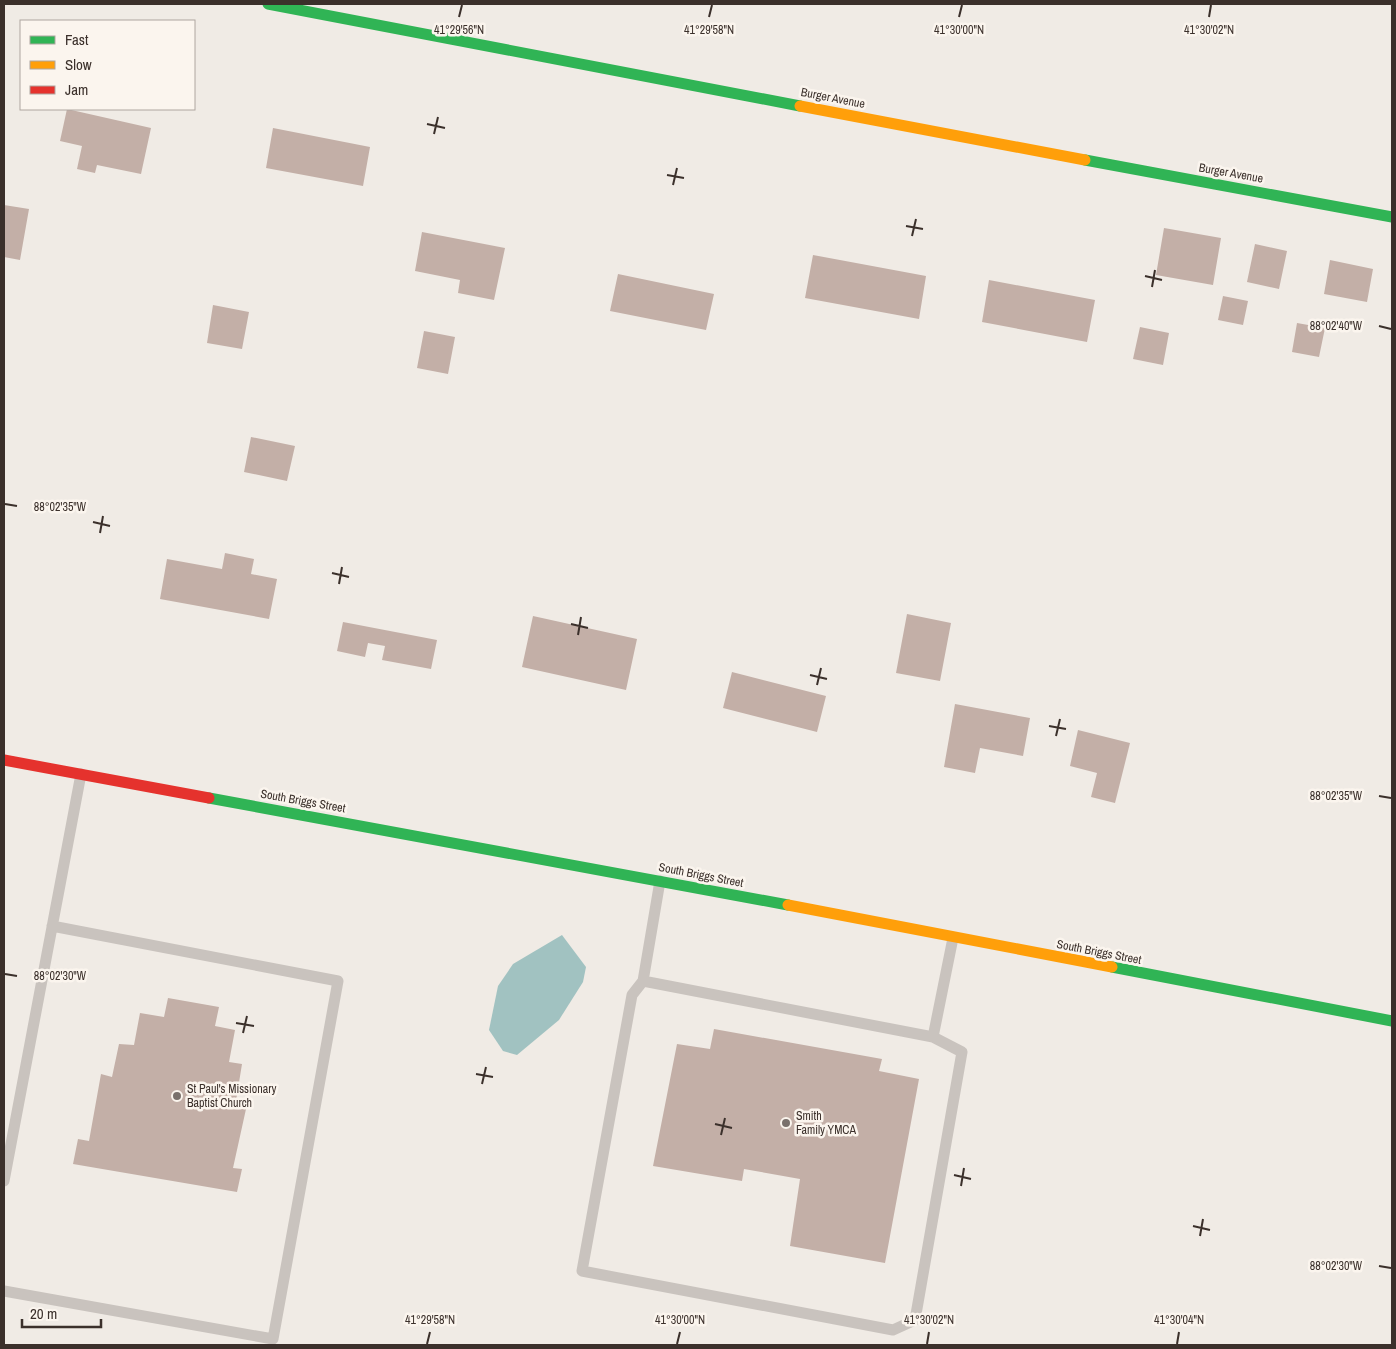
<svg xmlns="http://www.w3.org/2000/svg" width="1396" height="1349" font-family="'Archivo Narrow',sans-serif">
<rect width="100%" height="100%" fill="#f0ebe5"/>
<path fill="#a1c2c1" d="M562,935L586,967L583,982L559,1020L517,1055L503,1051L489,1030L498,986L513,964Z"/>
<path fill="#c3afa7" d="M67,109L151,128L141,174L97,165L95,173L77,169L82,146L60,141Z
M273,128L370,147L363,186L266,168Z
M4,205L29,209L20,260L4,257Z
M1164,228L1221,238L1213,285L1156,275Z
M422,232L505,248L494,300L458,293L460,280L415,271Z
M1255,244L1287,251L1279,289L1247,282Z
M813,255L926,276L919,319L805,298Z
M1330,260L1373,269L1367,302L1324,294Z
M618,274L714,294L706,330L610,311Z
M989,280L1095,300L1087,342L982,322Z
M1223,296L1248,301L1243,325L1218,320Z
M213,305L249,312L242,349L207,343Z
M1297,323L1325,328L1319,357L1292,352Z
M1140,327L1169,333L1163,365L1133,359Z
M424,331L455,337L448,374L417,368Z
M251,437L295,446L287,481L244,472Z
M225,553L254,559L251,574L277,579L269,619L160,599L167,559L222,569Z
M907,614L951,623L940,681L896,673Z
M533,616L637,639L626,690L522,667Z
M343,622L437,640L431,669L382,660L385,646L368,643L365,657L337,651Z
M732,672L826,696L817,732L723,708Z
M955,704L1030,718L1023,756L980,748L975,773L944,767Z
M1078,730L1130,743L1115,803L1091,797L1097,773L1070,766Z
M168,998L219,1007L215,1026L235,1030L229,1062L242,1064L235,1107L246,1109L233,1168L242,1169L237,1192L73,1164L78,1139L89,1141L101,1074L112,1077L119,1044L134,1045L140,1013L164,1017Z
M714,1029L882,1059L879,1071L919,1079L885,1263L790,1246L800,1179L744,1169L742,1181L653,1166L677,1044L710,1049Z"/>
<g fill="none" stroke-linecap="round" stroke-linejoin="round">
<path stroke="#c9c3be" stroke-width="11" d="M660,881L643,981L632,995L582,1271L893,1330L915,1320L962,1052L933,1037L953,938
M643,981L933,1037
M4,1181L81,774
M4,1291L273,1339L338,981L52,926"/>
<path stroke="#30b455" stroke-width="11" d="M268,4L800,106
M1085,160L1392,217
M209,798L788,905
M1112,967L1392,1021"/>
<path stroke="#ff9f0a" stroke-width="11" d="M800,106L1085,160
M788,905L1112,967"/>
<path stroke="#e5322d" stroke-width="11" d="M4,760L209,798"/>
</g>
<path fill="none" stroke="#3b302b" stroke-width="2" d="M459,17L462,5M709,17L712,5M959,17L962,5M1209,17L1211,5M427,124L445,128M434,134L438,117M667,175L684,178M673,185L677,168M906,226L923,229M912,236L916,219M1145,276L1162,280M1152,287L1155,270M1379,326L1391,329M5,504L17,506M93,522L110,526M100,533L103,516M332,573L349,577M339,584L342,567M571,624L588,628M578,635L581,617M810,675L827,679M817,685L821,668M1049,726L1066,729M1056,736L1060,719M1379,796L1391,798M5,974L17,976M236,1023L254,1026M243,1033L247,1016M476,1074L493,1077M482,1084L486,1067M715,1124L732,1128M721,1135L725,1118M954,1175L971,1179M961,1186L964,1168M1193,1226L1210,1230M1200,1236L1203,1219M1379,1266L1391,1268M427,1344L430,1332M677,1344L680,1332M927,1344L929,1332M1177,1344L1179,1332"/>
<g fill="#7a716c" stroke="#fbf5ee" stroke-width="2">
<circle cx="177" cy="1096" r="5"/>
<circle cx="786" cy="1123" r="5"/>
</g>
<g text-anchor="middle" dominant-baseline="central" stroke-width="5" stroke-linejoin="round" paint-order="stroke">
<g font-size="12" fill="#3b302b" stroke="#fbf5ee">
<text transform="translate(833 98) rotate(11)">Burger Avenue</text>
<text transform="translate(1231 173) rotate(10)">Burger Avenue</text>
<text transform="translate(303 801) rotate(10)">South Briggs Street</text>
<text transform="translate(701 875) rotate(11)">South Briggs Street</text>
<text transform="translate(1099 952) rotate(11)">South Briggs Street</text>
</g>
<g font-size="12" fill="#3b302b" stroke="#fbf5ee" text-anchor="start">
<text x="187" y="1089">St Paul's Missionary<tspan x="187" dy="14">Baptist Church</tspan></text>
<text x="796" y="1116">Smith<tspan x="796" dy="14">Family YMCA</tspan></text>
</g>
</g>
<g font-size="12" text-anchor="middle" fill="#3b302b" stroke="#fbf5ee" stroke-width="5" stroke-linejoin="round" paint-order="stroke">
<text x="459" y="34">41°29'56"N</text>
<text x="709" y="34">41°29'58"N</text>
<text x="959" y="34">41°30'00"N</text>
<text x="1209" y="34">41°30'02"N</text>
<text x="1336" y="330">88°02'40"W</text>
<text x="60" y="511">88°02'35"W</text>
<text x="1336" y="800">88°02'35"W</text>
<text x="60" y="980">88°02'30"W</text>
<text x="1336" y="1270">88°02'30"W</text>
<text x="430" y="1324">41°29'58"N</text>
<text x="680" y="1324">41°30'00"N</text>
<text x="929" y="1324">41°30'02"N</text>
<text x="1179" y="1324">41°30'04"N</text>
</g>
<rect width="1396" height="1349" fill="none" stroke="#3b302b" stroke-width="10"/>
<rect x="20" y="20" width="175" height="90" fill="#fbf5ee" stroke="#aea6a0"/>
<rect x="30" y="36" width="25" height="8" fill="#30b455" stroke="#aea6a0"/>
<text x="65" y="45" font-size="15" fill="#3b302b">Fast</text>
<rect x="30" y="61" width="25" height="8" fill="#ff9f0a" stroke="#aea6a0"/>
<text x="65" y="70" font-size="15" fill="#3b302b">Slow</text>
<rect x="30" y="86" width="25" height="8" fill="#e5322d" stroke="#aea6a0"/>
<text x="65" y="95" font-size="15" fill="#3b302b">Jam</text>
<path d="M22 1319v8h79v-8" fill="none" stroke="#3b302b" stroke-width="2.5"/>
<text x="30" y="1319" font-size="15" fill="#3b302b" stroke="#fbf5ee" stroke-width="4" paint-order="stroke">20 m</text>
</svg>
